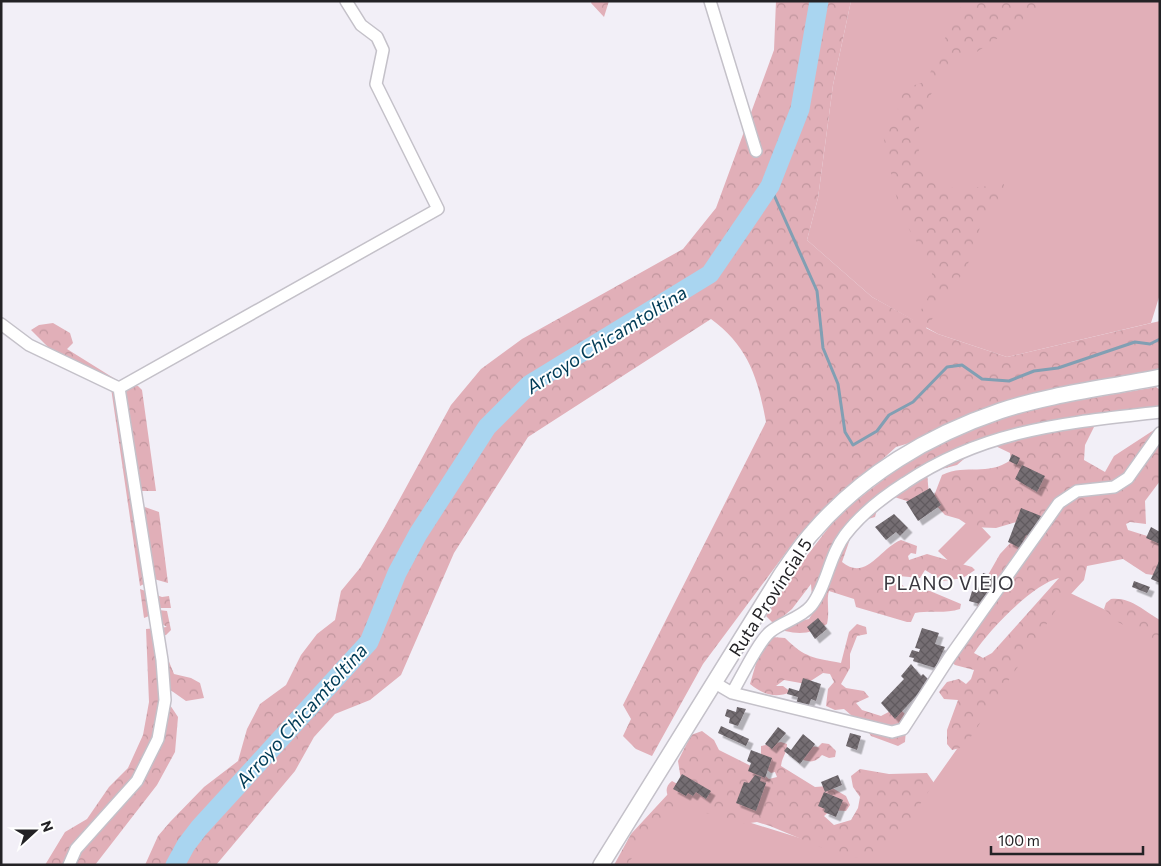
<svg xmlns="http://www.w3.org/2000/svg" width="1161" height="866" font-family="Commissioner,sans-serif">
<defs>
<pattern id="forest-crowns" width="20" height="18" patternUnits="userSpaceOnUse" patternTransform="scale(1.25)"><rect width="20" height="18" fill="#e1afb8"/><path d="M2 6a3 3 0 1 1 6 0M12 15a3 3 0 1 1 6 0" fill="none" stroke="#c1969e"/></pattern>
<pattern id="building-cross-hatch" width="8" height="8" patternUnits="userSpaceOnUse" patternTransform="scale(1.25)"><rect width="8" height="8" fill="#756e73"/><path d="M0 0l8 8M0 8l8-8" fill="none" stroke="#605a5e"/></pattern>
<filter id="shadow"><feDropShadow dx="4.5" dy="4.5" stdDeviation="0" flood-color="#0004"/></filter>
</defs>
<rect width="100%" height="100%" fill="#f2eff7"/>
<path fill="#e1afb8" d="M851,1H1160V294L1151,323L1007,357L938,334L872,297L807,240L818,198L833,85Z
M972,517L991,537L958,570L938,551Z
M1068,592L1160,636V865H623L671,802C666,794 664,787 672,781L745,821L845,852L901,828Z"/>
<path fill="url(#forest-crowns)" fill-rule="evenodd" d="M592,1H609L604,17L591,3Z
M776,1H851L833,85L818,198L807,240L872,297L914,320C953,268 921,261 902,214C893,191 889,160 883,135L895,120L903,89L927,81L939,50L964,1H1042C1031,17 1017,25 1001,36C961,63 924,80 918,135C917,146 921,159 922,170L956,190L1004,184L1003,200L980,226L975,251L956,284L926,328L938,334L1007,357L1160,321V368L1015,411L1156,387L1160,390V408L1099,417L1085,445L1084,460L1105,472L1114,456L1160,426V481L1145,501L1146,524L1130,522L1126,524L1128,530L1160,540V576L1146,574L1123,559L1087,566L1084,580L1056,610L964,747L952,750L947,744V730L958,700L944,699L939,692L947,682L959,679L966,684L971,679L974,670L955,665L947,658L975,614L984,582L1000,554L1016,537L1023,520L996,528L971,527L959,519L945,515L932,501L942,475C968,463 986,477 1011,460L1010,453L985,441L957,465L927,473L929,495L910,502L885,494L880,499L875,517L868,519L858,516L842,562C866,582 880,548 901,540L917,546L916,554L911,553L908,556L909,560L927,554L972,567L975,570L963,578L943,581L925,570L920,578L899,576L902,585L906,588L930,591L961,604L960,609C945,614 931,610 915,613L911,622H907L856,607L854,599L829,591C826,601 830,611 827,624C812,633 802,635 785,631L784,625L809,619L817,606L812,598L811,584L792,609L774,624L766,616L799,566L839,514L920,451L999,416L896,447L799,535L703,664L652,756L636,749L623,736L631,719L623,705L766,422C758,378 748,346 711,319L528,437L454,553L401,675L370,700L335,714L314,737L295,771L216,865H145L158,836L170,822L204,787L238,761L247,729L260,704L286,685L301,655L317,634L335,620L341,591L360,568L385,526L451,405L481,369L522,339L683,249L716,208L774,50ZM1059,578L992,653L983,658L974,653C989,630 1033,584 1059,578Z
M53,323L70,333L73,343L67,349L120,382L138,386L142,390L156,491H141L142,506L159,512L168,583L154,579L140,586L111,388L53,352L31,330L39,325Z
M140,589L162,597L169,596L171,608H160L159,610L167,611L171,630L166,635L159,637L174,674L191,678L200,683L204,698L186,701L169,689L168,702L178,717L175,752L157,785L95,865H45L65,832L87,819L109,787L128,768L143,735L149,702L146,629L167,627L149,616L144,618Z
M1111,599C1132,597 1143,611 1160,620V644L1118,622L1104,609L1106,603Z
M857,624L866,627L867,634L857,636L850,654V668L841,684L846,688L864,691L869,697L856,703L862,710L881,716L898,707L907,716L905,742L898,746L871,736L866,728L844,709L835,710L826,706L828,689L834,682L830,674L823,673L806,684L784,680L776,686H783L791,692C774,699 763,694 750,684L757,660L772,637L785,638C805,658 814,658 841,663L849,632Z
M702,731L714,740L719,750L759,770L769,779L777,777L775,772L771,773L761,765V746L781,742L787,744C787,753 782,757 781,766L815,787L829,786L846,796L850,805L846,811L831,810L824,816L834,825L851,820L858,808L860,797L853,787L851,776L860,769L889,774L927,773L934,783L905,827L891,844L874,857L847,858L770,826L757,822L744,824L706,813L701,802L682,786L678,761L691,735Z
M822,743L829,744L836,751L835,757L829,758L822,755C814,764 809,762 798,758L808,746L818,747Z
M668,794L676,798L679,803L678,808C655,822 643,843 627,865H614L631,834Z"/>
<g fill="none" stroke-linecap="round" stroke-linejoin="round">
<path stroke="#819fb3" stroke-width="3" d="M770,186L817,291L823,348L838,384L845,432L853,445L877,431L889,415L913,402L947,367L962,365L982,379L1009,381L1034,371L1058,368L1135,342L1150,344L1160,339"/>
<path stroke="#a9d5f0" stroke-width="19" d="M175,865L186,845L199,828L369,642L397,573L418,534L487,427L530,384L710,274L770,186L800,109L819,1"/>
</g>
<path fill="url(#building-cross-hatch)" filter="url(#shadow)" d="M1012,454L1020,458L1017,465L1009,461Z
M1022,465L1045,476L1037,492L1015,479Z
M930,488L941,505L918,521L906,502Z
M1021,508L1041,516L1032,538L1026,535L1020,548L1008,542Z
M894,514L908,528L900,536L896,532L886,540L875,527Z
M1151,527L1160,532V544L1146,538Z
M1160,559V583L1151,579Z
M983,573L1001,579L998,589L992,587L988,599L983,605L969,601L972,591L977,593Z
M1134,581L1150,587L1147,593L1132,587Z
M818,618L827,629L815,639L807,627Z
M922,628L939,633L935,644L945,647L935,668L913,661L914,658L909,657L912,650L919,652L920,649L915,648Z
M911,664L921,676L923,674L930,681L895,719L881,703L904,679L901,676Z
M803,678L821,684L816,701L811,699L808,708L796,704L798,697L787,694L789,688L799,691Z
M737,707L746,709L738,726L729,723L730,718L725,716L727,709L736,712Z
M721,726L749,739L746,746L718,733Z
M778,727L786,733L772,749L765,744Z
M850,733L861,736L857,750L846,746Z
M803,734L815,744L800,764L784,751L787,747L791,750Z
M751,750L772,758L765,778L748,771L751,763L747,761Z
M682,774L711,791L706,799L696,792L693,796L688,793L686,796L673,789Z
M755,775L761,777L760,781L766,783L756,811L736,803L744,782L749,783Z
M838,775L842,785L825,792L821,782Z
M824,792L843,800L836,817L824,812L825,809L818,806Z"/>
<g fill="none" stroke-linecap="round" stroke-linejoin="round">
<g stroke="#c4c1c9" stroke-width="14">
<path id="minor" d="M710,1L756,151
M1,324L29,345L119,388
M119,388L438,209L376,84L383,50L377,37L361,25L346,1
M715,683L732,693L892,732L903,729L949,658L1059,503L1077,491L1114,487L1128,478L1160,433
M732,693C741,678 758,642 770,632C782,622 801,618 811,606C827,586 829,556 845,535C861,514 883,497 905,483C985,429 1067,423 1160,412
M69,865L76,849L137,781L158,739L165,700L162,660L119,388"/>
</g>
<g stroke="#c4c1c9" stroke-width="18">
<path id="secondary" d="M601,865L781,575C791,560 801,545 813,532C862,475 929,435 1000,411C1051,394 1107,388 1160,377"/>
</g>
<use href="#minor" stroke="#fff" stroke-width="11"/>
<use href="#secondary" stroke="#fff" stroke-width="15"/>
</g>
<g text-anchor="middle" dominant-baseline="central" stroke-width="4" stroke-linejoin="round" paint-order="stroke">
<g font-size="18" fill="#232225" stroke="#fff">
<text transform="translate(770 597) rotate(-57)">Ruta Provincial 5</text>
</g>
<g font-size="19" font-style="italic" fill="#003b56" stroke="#fff">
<text transform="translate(606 339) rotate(-32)">Arroyo Chicamtoltina</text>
<text transform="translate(301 715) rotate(-48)">Arroyo Chicamtoltina</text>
</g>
<g font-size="19" letter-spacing="1" fill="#3a383f" stroke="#fff">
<text x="949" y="582">PLANO VIEJO</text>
</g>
</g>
<rect width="1161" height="866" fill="none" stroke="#232225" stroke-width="5"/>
<g transform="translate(35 831) rotate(69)" stroke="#ffffff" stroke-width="4" paint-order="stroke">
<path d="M0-4L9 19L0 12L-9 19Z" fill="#232225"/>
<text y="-8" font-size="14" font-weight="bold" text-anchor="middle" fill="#232225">N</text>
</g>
<path d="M991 846v8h152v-8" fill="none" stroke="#232225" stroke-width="2.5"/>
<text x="998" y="846" font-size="15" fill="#232225" stroke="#ffffff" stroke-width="4" paint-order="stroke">100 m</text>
</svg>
